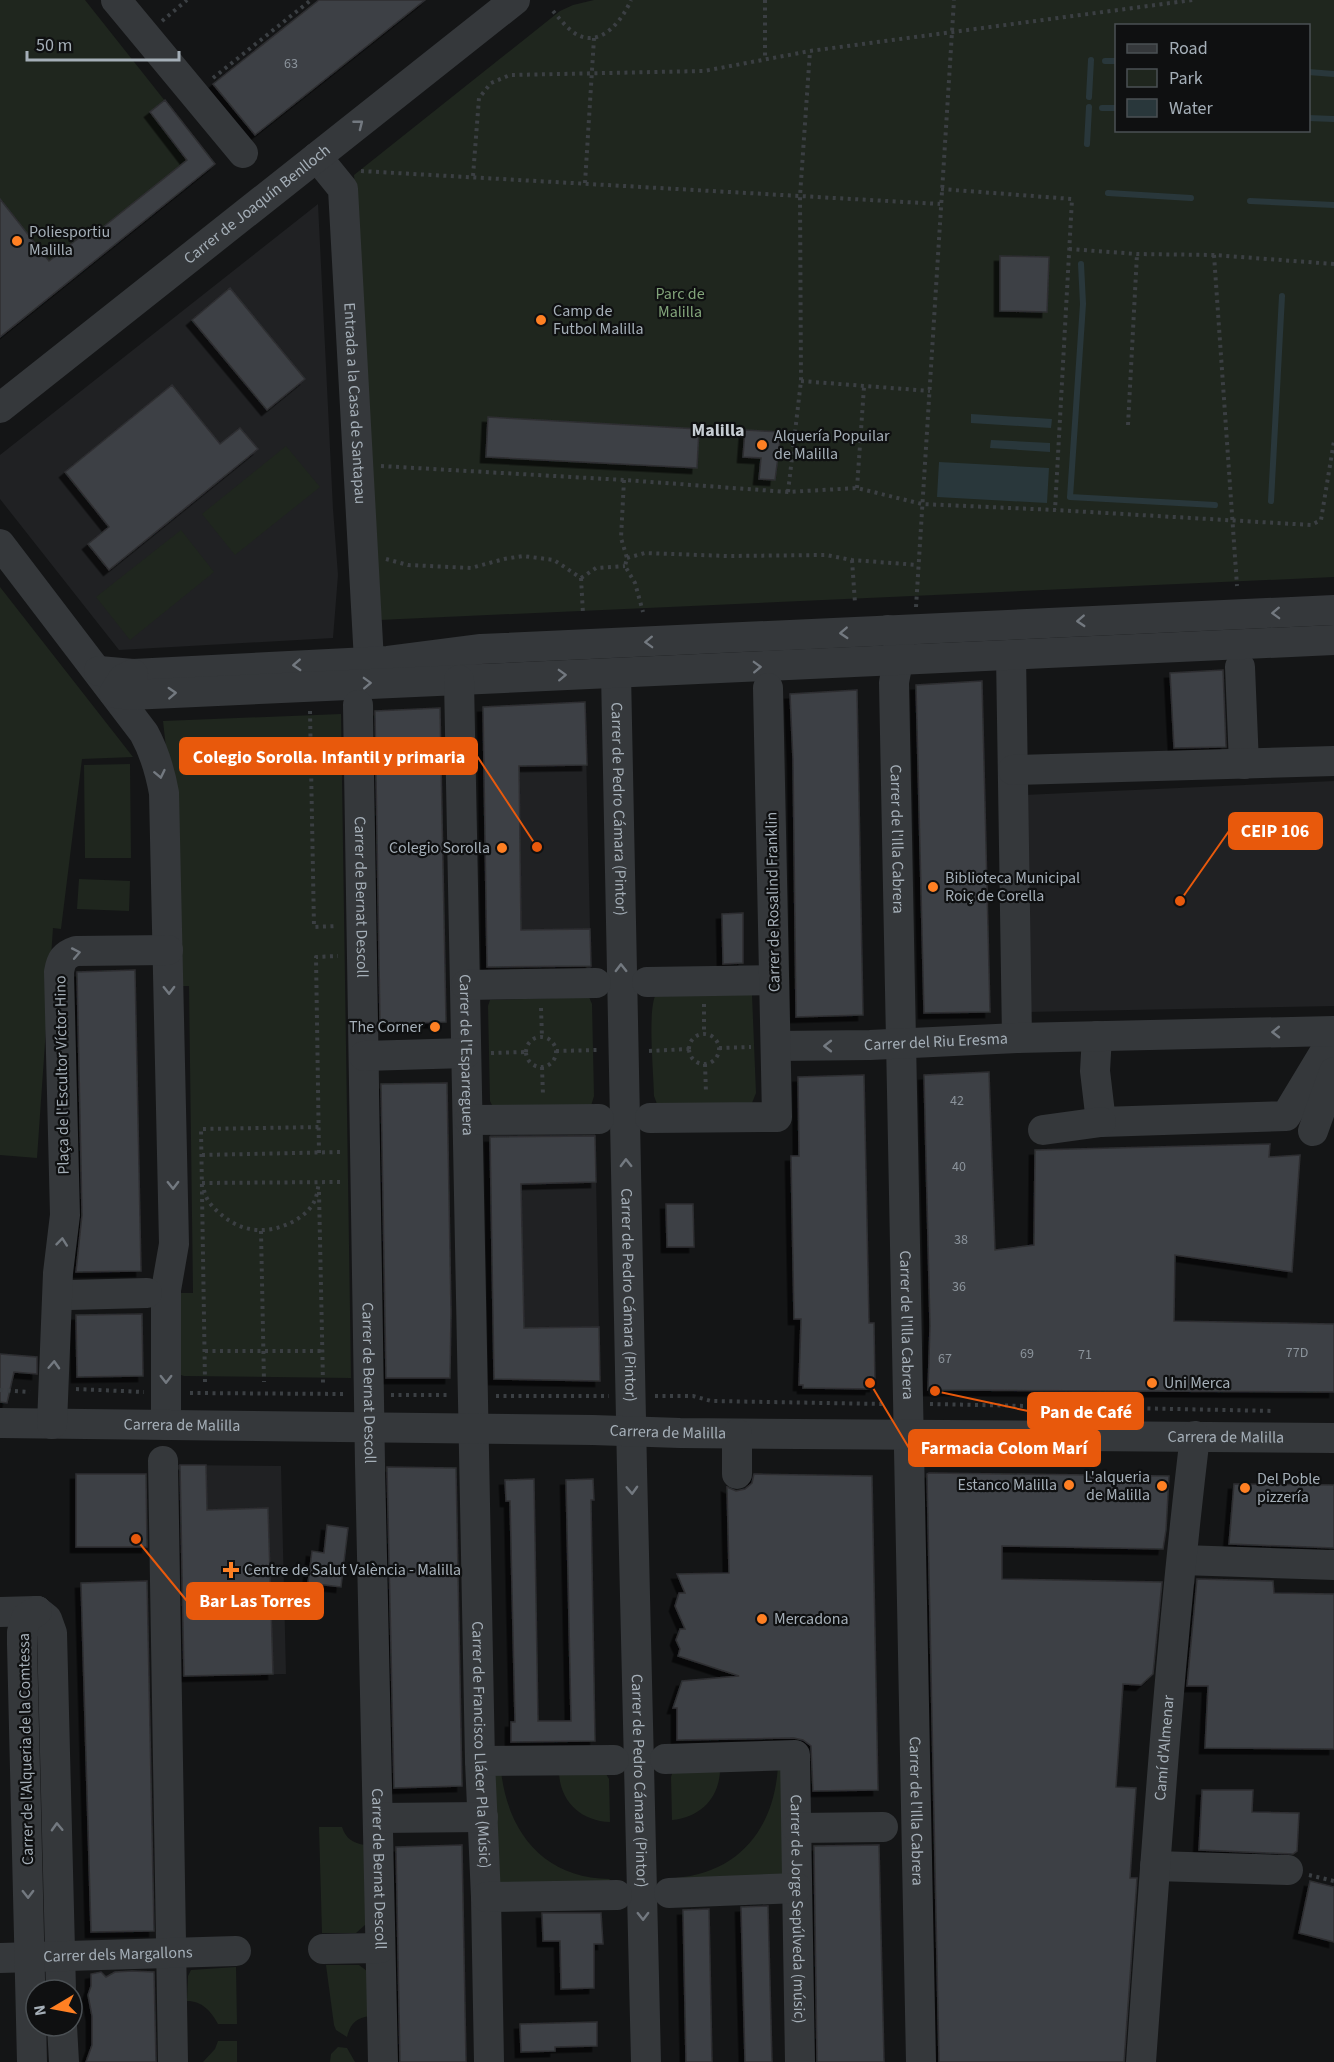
<svg xmlns="http://www.w3.org/2000/svg" width="1334" height="2062" font-family="'Source Sans 3',sans-serif">
<defs>
<filter id="shadow"><feDropShadow dx="-5.5" dy="5.5" stdDeviation="0" flood-color="#0009"/></filter>
</defs>
<rect width="100%" height="100%" fill="#141516"/>
<path fill="#202123" d="M318,204L333,509L338,575L333,638L119,650L0,499V455Z
M585,702L591,975L488,977L483,707Z
M1334,781V1006L1027,1012L1024,795Z
M595,1126L600,1381L494,1379L490,1128Z
M175,1465L281,1466L286,1674L181,1676Z"/>
<path fill="#1f261e" fill-rule="evenodd" d="M0,0H85L215,164L0,337Z
M1334,0V577L379,620L354,175L560,11L573,5L594,0ZM1116,26H1308V130H1116Z
M286,446L320,487L235,555L202,514Z
M181,530L214,572L130,640L96,597Z
M0,587L133,757L82,759L61,929L53,928L37,1158L0,1155Z
M341,714L351,1378L184,1376L181,1375L177,1293H193L189,986H175L169,774L163,721Z
M130,764L131,858H85L84,765Z
M79,879L130,881L129,911L77,909Z
M656,994L752,995L756,1093L752,1103L657,1104L654,1096C654,1075 647,1010 656,994Z
M589,997L592,1004L594,1096L591,1106L493,1107L490,1101L488,1006L490,1000Z
M720,1763C722,1795 703,1817 672,1820L671,1777L673,1771Z
M778,1765L782,1766L788,1876L675,1878C740,1873 775,1827 778,1765Z
M559,1768L606,1774L609,1779L610,1822C579,1821 558,1799 559,1768Z
M501,1771C508,1833 544,1878 610,1879L605,1885L497,1883L492,1781L497,1773Z
M319,1827H342C346,1839 353,1843 365,1845V1925L356,1933H322Z
M326,1965H359L367,1971L370,2016C356,2018 350,2024 347,2037L336,2030L334,2025Z
M236,1967L237,2024H218C211,2011 202,2001 187,2001L188,1976L191,1970Z
M218,2041H237V2062H203L215,2049Z
M338,2047L347,2048L355,2062H330L331,2054Z"/>
<path fill="#29373b" d="M971,414L1052,419L1051,428L971,423Z
M991,440L1050,443V452L990,448Z
M939,462L1049,468L1047,503L937,497Z"/>
<g fill="none" stroke-linecap="round" stroke-linejoin="round">
<path stroke="#29373b" stroke-width="6" d="M1105,61H1116
M1308,72L1334,74
M1089,97L1091,60
M1102,108H1116
M1308,118L1334,119
M1087,144L1089,107
M1108,193L1191,198
M1250,201L1334,205
M1081,264L1083,304L1070,497L1215,505
M1271,501L1282,296"/>
</g>
<path fill="#3e4044" stroke="#2e2f32" stroke-width="1.5" filter="url(#shadow)" d="M319,0H425L255,135L213,84Z
M165,100L215,164L0,337V199L49,261L93,227L97,232L187,160L150,112Z
M1000,256L1049,257L1047,312L1000,311Z
M230,288L305,379L267,410L192,320Z
M172,385L220,444L240,428L258,449L109,570L88,544L109,527L65,472Z
M488,417L699,429L697,468L486,457Z
M745,430L781,432L775,480L759,479L761,458L743,457Z
M1223,670L1226,747L1174,748L1170,673Z
M982,681L990,1012L924,1013L916,685Z
M857,690L863,1015L796,1017L793,760L790,694Z
M585,702L587,765L519,766L521,930L590,929L591,966L487,967L483,707Z
M440,708L446,1022L380,1024L375,711Z
M743,913V963L723,964L722,914Z
M135,970L141,1271L76,1272L82,1215L77,972Z
M989,1072L995,1250L1034,1245L1035,1150L1270,1144L1269,1157L1300,1155L1292,1272L1175,1255L1174,1321L1334,1324V1392L928,1390L930,1326L924,1075Z
M864,1075L869,1323H874L875,1386H871L870,1389L803,1388V1385H799L801,1319H794L791,1156H799L798,1077Z
M447,1083L451,1312L450,1378H386L381,1084Z
M595,1136L596,1182L521,1184L524,1328L599,1327L600,1381L494,1379L490,1137Z
M666,1204H693L694,1247H667Z
M142,1314L143,1376L77,1377L76,1315Z
M0,1354L37,1357V1374L14,1372L7,1403L0,1402Z
M180,1465H206L207,1510L268,1508L273,1674L184,1676Z
M387,1467L456,1468L462,1786L394,1788Z
M929,1473L1169,1476L1166,1530L1163,1549L1002,1546V1579L1162,1582L1153,1674L1141,1685L1123,1684L1116,1787L1136,1788L1130,1878H1137L1124,2062H939L927,1474Z
M76,1474H146L147,1547H76Z
M754,1474L872,1476L878,1790L813,1791L811,1746L803,1740L794,1738L677,1740V1708H673L682,1681L739,1676L678,1656L680,1649L676,1640L680,1629H685L675,1606L679,1593H685L677,1574L729,1573L727,1487L736,1491L745,1489L752,1483Z
M534,1479L538,1721H571L566,1480L593,1479L594,1500H591L595,1741L511,1742V1722H515L510,1501H506L505,1480Z
M1234,1484L1334,1485V1548L1229,1544Z
M327,1525L348,1528L341,1587L308,1583L312,1551L324,1553Z
M1197,1579L1273,1581L1274,1593L1334,1594V1749L1205,1748L1208,1686H1187Z
M147,1581L154,1931L91,1932L81,1583Z
M1202,1790H1253L1252,1812L1299,1813L1297,1851L1293,1854L1199,1850Z
M462,1845L466,2062H400L396,1847Z
M879,1845L884,2062H817L814,1846Z
M1310,1881L1334,1887V1942L1299,1933Z
M768,1906L772,2062H745L741,1907Z
M709,1909L712,2062H686L683,1910Z
M542,1913H601L603,1944H594V1988L561,1989L560,1941H543Z
M132,1971L154,1972L156,2062H86L92,2045V2016L88,1995L91,1986V1974L101,1972L106,1977L115,1972Z
M597,2022V2046L555,2047V2051L521,2052L520,2024Z"/>
<g fill="none" stroke-linecap="round" stroke-linejoin="round">
<path stroke="#3b3f43" stroke-width="4" stroke-dasharray="3 4.5" stroke-linecap="butt" d="M765,0V60
M553,11C559,18 565,26 573,32C599,51 622,21 631,0
M162,21L187,0
M213,78L311,0
M361,171L940,204
M473,176L479,98L491,83L510,75L704,71L810,51L1193,0
M585,183L594,38
M941,189L1072,199L1055,510
M1069,249L1137,254L1214,255L1334,264
M1214,255L1237,586
M801,381L930,391
M1128,425L1137,254
M381,466L624,480L788,492L857,488L922,504L1055,510L1311,525L1321,520L1334,441
M624,480L621,538L627,558L625,566L635,583L643,612
M857,488L864,387
M788,492L801,381L800,196L810,51
M627,558L645,553L727,556L826,555L852,560L918,565
M386,559L408,565L471,568L504,559L523,556L554,560L581,578
M852,560L855,603
M581,578L596,568L625,566
M581,578L583,614
M916,607L954,0
M310,711L314,927L337,926
M704,1004V1034
M541,1008L542,1037
M689 1049a15 15 0 1 1 30 0a15 15 0 1 1-30 0Z
M526 1052a15 15 0 1 1 30 0a15 15 0 1 1-30 0Z
M719,1048L751,1047
M556,1051L598,1050
M649,1051L689,1049
M491,1053L526,1052
M705,1064L706,1093
M542,1067L543,1095
M319,1153L316,957L338,956
M202,1155L342,1152
M202,1183L341,1182
M204,1190C206,1201 215,1210 223,1216C245,1234 271,1234 296,1220C304,1215 311,1209 315,1200C317,1195 318,1188 319,1182
M319,1192L323,1383
M261,1231L264,1382
M205,1351H322
M205,1382L201,1129L319,1127
M76,1389L144,1392
M0,1390L30,1392
M190,1393L345,1394
M391,1395H450
M496,1396H609
M655,1396H693L711,1401L884,1404
M930,1404L1274,1411
M1309,1875L1334,1881"/>
<g stroke="#35383b" stroke-width="30">
<path d="M116,0L243,153"/>
<path id="s1" d="M317,157L343,189L369,661"/>
<path id="s2" d="M0,408L515,0"/>
<path d="M0,544L144,733C155,753 160,771 164,793L174,1244L166,1290V1425"/>
<path id="s3" d="M888,630C908,640 896,665 894,683L921,2062"/>
<path d="M1011,655L1017,1038"/>
<path d="M1240,667L1244,764"/>
<path d="M99,671L133,674L388,661L481,649L1334,610"/>
<path id="s4" d="M616,673L632,1469L646,2062"/>
<path d="M133,674L123,679L114,693L129,695L152,694L1334,640"/>
<path id="s5" d="M459,680L480,1761L486,1897L489,2062"/>
<path id="s6" d="M358,705L370,1464L383,2062"/>
<path d="M1013,770L1334,761"/>
<path d="M647,982L774,980"/>
<path d="M466,985L596,983"/>
<path d="M1097,1036L1095,1071L1101,1122L1286,1116L1324,1053L1334,1040"/>
<path id="s7" d="M776,1046L870,1045L1017,1038L1334,1031"/>
<path d="M364,1056L466,1053"/>
<path d="M650,1118L777,1117L768,688"/>
<path d="M469,1120L599,1119"/>
<path d="M1043,1130L1101,1122"/>
<path d="M1313,1131L1334,1072"/>
<path d="M69,1295L147,1293"/>
<path id="s8" d="M0,1423L593,1430L680,1433L1334,1438"/>
<path d="M52,1424L58,1273L65,1215L59,972C61,960 64,955 76,951L168,950"/>
<path d="M163,1461L173,2062"/>
<path d="M737,1474V1434"/>
<path d="M1182,1560L1334,1565"/>
<path d="M37,1611L47,1619L52,1633L61,1990"/>
<path d="M0,1612L37,1611"/>
<path id="s9" d="M665,1759L795,1755L800,2062"/>
<path d="M480,1761L614,1760"/>
<path d="M378,1818L483,1817"/>
<path d="M797,1828L883,1827"/>
<path d="M1155,1866L1288,1870"/>
<path d="M669,1893L797,1888"/>
<path d="M486,1897L617,1895"/>
<path d="M323,1949L380,1948"/>
<path id="s10" d="M0,1958L236,1951"/>
<path d="M62,2026L64,2062"/>
<path d="M32,2062L22,1644V1632L26,1618L37,1611"/>
<path id="s11" d="M1141,2062C1156,1853 1170,1644 1195,1436"/>
</g>
</g>
<defs><path id="oneway-chevron" d="M-2-3.5L2.5 0L-2 3.5" fill="none" stroke-width="1.6" stroke-linecap="round" stroke-linejoin="round" transform="scale(1.5)"/></defs>
<g stroke="#737980">
<use href="#oneway-chevron" transform="translate(359 124) rotate(-38)"/>
<use href="#oneway-chevron" transform="translate(1276 613) rotate(178)"/>
<use href="#oneway-chevron" transform="translate(1081 621) rotate(177)"/>
<use href="#oneway-chevron" transform="translate(844 633) rotate(177)"/>
<use href="#oneway-chevron" transform="translate(649 642) rotate(178)"/>
<use href="#oneway-chevron" transform="translate(297 665) rotate(177)"/>
<use href="#oneway-chevron" transform="translate(757 667) rotate(-2)"/>
<use href="#oneway-chevron" transform="translate(562 675) rotate(-2)"/>
<use href="#oneway-chevron" transform="translate(367 683) rotate(-2)"/>
<use href="#oneway-chevron" transform="translate(172 693) rotate(-3)"/>
<use href="#oneway-chevron" transform="translate(160 774) rotate(78)"/>
<use href="#oneway-chevron" transform="translate(76 953) rotate(-11)"/>
<use href="#oneway-chevron" transform="translate(621 968) rotate(-91)"/>
<use href="#oneway-chevron" transform="translate(169 990) rotate(89)"/>
<use href="#oneway-chevron" transform="translate(1276 1032) rotate(179)"/>
<use href="#oneway-chevron" transform="translate(828 1046) rotate(180)"/>
<use href="#oneway-chevron" transform="translate(626 1163) rotate(-91)"/>
<use href="#oneway-chevron" transform="translate(173 1185) rotate(89)"/>
<use href="#oneway-chevron" transform="translate(62 1242) rotate(-84)"/>
<use href="#oneway-chevron" transform="translate(54 1365) rotate(-87)"/>
<use href="#oneway-chevron" transform="translate(166 1379) rotate(90)"/>
<use href="#oneway-chevron" transform="translate(632 1490) rotate(88)"/>
<use href="#oneway-chevron" transform="translate(57 1827) rotate(-92)"/>
<use href="#oneway-chevron" transform="translate(28 1894) rotate(89)"/>
<use href="#oneway-chevron" transform="translate(643 1916) rotate(89)"/>
</g>
<g fill="#ff8023" stroke="#0f1011" stroke-width="2">
<circle cx="17" cy="241" r="6"/>
<circle cx="541" cy="320" r="6"/>
<circle cx="762" cy="445" r="6"/>
<circle cx="502" cy="848" r="6"/>
<circle cx="933" cy="887" r="6"/>
<circle cx="435" cy="1027" r="6"/>
<circle cx="1152" cy="1383" r="6"/>
<circle cx="1069" cy="1485" r="6"/>
<circle cx="1162" cy="1486" r="6"/>
<circle cx="1245" cy="1488" r="6"/>
<path d="M228 1561h6v6h6v6h-6v6h-6v-6h-6v-6h6z"/>
<circle cx="762" cy="1619" r="6"/>
</g>
<g text-anchor="middle" dominant-baseline="central" stroke-width="4.5" stroke-linejoin="round" paint-order="stroke">
<g font-size="14" fill="#8b939b">
<text x="291" y="64">63</text>
<text x="957" y="1101">42</text>
<text x="959" y="1167">40</text>
<text x="961" y="1240">38</text>
<text x="959" y="1287">36</text>
<text x="1297" y="1353">77D</text>
<text x="1027" y="1354">69</text>
<text x="1085" y="1355">71</text>
<text x="945" y="1359">67</text>
</g>
<g font-size="16" fill="#a5afb8" stroke="#0f1011">
<text stroke="none"><textPath href="#s2" startOffset="328">Carrer de Joaquín Benlloch</textPath></text>
<text stroke="none"><textPath href="#s1" startOffset="256">Entrada a la Casa de Santapau</textPath></text>
<text stroke="none"><textPath href="#s4" startOffset="136">Carrer de Pedro Cámara (Pintor)</textPath></text>
<text stroke="none"><textPath href="#s3" startOffset="214">Carrer de l'Illa Cabrera</textPath></text>
<text stroke="none"><textPath href="#s6" startOffset="192">Carrer de Bernat Descoll</textPath></text>
<text transform="translate(773 902) rotate(-91)">Carrer de Rosalind Franklin</text>
<text stroke="none"><textPath href="#s7" startOffset="160">Carrer del Riu Eresma</textPath></text>
<text stroke="none"><textPath href="#s5" startOffset="375">Carrer de l'Esparreguera</textPath></text>
<text transform="translate(62 1075) rotate(-91)">Plaça de l'Escultor Víctor Hino</text>
<text stroke="none"><textPath href="#s4" startOffset="622">Carrer de Pedro Cámara (Pintor)</textPath></text>
<text stroke="none"><textPath href="#s3" startOffset="700">Carrer de l'Illa Cabrera</textPath></text>
<text stroke="none"><textPath href="#s6" startOffset="678">Carrer de Bernat Descoll</textPath></text>
<text stroke="none"><textPath href="#s8" startOffset="182">Carrera de Malilla</textPath></text>
<text stroke="none"><textPath href="#s8" startOffset="668">Carrera de Malilla</textPath></text>
<text stroke="none"><textPath href="#s8" startOffset="1226">Carrera de Malilla</textPath></text>
<text stroke="none"><textPath href="#s5" startOffset="1065">Carrer de Francisco Llácer Pla (Músic)</textPath></text>
<text transform="translate(26 1749) rotate(-91)">Carrer de l'Alqueria de la Comtessa</text>
<text stroke="none"><textPath href="#s11" startOffset="315">Camí d'Almenar</textPath></text>
<text stroke="none"><textPath href="#s4" startOffset="1108">Carrer de Pedro Cámara (Pintor)</textPath></text>
<text stroke="none"><textPath href="#s3" startOffset="1186">Carrer de l'Illa Cabrera</textPath></text>
<text stroke="none"><textPath href="#s6" startOffset="1164">Carrer de Bernat Descoll</textPath></text>
<text stroke="none"><textPath href="#s9" startOffset="284">Carrer de Jorge Sepúlveda (músic)</textPath></text>
<text stroke="none"><textPath href="#s10" startOffset="118">Carrer dels Margallons</textPath></text>
</g>
<g font-size="16" fill="#a5afb8" stroke="#0f1011" text-anchor="start">
<text x="29" y="232">Poliesportiu<tspan x="29" dy="18">Malilla</tspan></text>
<text x="553" y="311">Camp de<tspan x="553" dy="18">Futbol Malilla</tspan></text>
<text x="774" y="436">Alquería Popuilar<tspan x="774" dy="18">de Malilla</tspan></text>
<text x="490" y="848" text-anchor="end">Colegio Sorolla</text>
<text x="945" y="878">Biblioteca Municipal<tspan x="945" dy="18">Roiç de Corella</tspan></text>
<text x="423" y="1027" text-anchor="end">The Corner</text>
<text x="1164" y="1383">Uni Merca</text>
<text x="1150" y="1477" text-anchor="end">L'alqueria<tspan x="1150" dy="18">de Malilla</tspan></text>
<text x="1257" y="1479">Del Poble<tspan x="1257" dy="18">pizzería</tspan></text>
<text x="1057" y="1485" text-anchor="end">Estanco Malilla</text>
<text x="244" y="1570">Centre de Salut València - Malilla</text>
<text x="774" y="1619">Mercadona</text>
</g>
<g font-size="16" fill="#82a47a" stroke="#0f1011">
<text x="680" y="294">Parc de<tspan x="680" dy="18">Malilla</tspan></text>
</g>
<g font-size="18" font-weight="bold" fill="#c6cdd3" stroke="#0f1011">
<text x="718" y="430">Malilla</text>
</g>
</g>
<path fill="none" stroke="#e8590c" stroke-width="2" d="M537 847L477 756M1180 901L1229 831M935 1391L1028 1411M870 1383L909 1448M136 1539L187 1601"/>
<g fill="#e8590c" stroke="#0f1011" stroke-width="2">
<circle cx="537" cy="847" r="6"/>
<circle cx="1180" cy="901" r="6"/>
<circle cx="935" cy="1391" r="6"/>
<circle cx="870" cy="1383" r="6"/>
<circle cx="136" cy="1539" r="6"/>
</g>
<g fill="#e8590c" stroke="#e8590c" stroke-width="2">
<rect x="180" y="738" width="297" height="36" rx="6"/>
<rect x="1229" y="813" width="93" height="36" rx="6"/>
<rect x="1028" y="1393" width="115" height="36" rx="6"/>
<rect x="909" y="1430" width="191" height="36" rx="6"/>
<rect x="187" y="1583" width="136" height="36" rx="6"/>
</g>
<g font-size="18" text-anchor="middle" font-weight="bold" fill="#fff">
<text x="329" y="763">Colegio Sorolla. Infantil y primaria</text>
<text x="1275" y="837">CEIP 106</text>
<text x="1086" y="1418">Pan de Café</text>
<text x="1004" y="1454">Farmacia Colom Marí</text>
<text x="255" y="1607">Bar Las Torres</text>
</g>
<rect x="1115" y="24" width="195" height="108" fill="#0f1011" stroke="#4b5054" stroke-width="1.5"/>
<rect x="1127" y="44" width="30" height="9" fill="#35383b" stroke="#4b5054" stroke-width="1.5"/>
<text x="1169" y="54" font-size="18" fill="#a5afb8">Road</text>
<rect x="1127" y="69" width="30" height="18" fill="#1f261e" stroke="#4b5054" stroke-width="1.5"/>
<text x="1169" y="84" font-size="18" fill="#a5afb8">Park</text>
<rect x="1127" y="99" width="30" height="18" fill="#29373b" stroke="#4b5054" stroke-width="1.5"/>
<text x="1169" y="114" font-size="18" fill="#a5afb8">Water</text>
<g transform="translate(54 2008) rotate(260)"><circle r="28" fill="#0f1011" stroke="#4b5054" stroke-width="1.5"/>
<path d="M0-4.5L10 22L0 15L-10 22Z" fill="#ff8023"/>
<text y="-9" font-size="16" font-weight="bold" text-anchor="middle" fill="#a5afb8">N</text>
</g>
<path d="M27 51v9h152v-9" fill="none" stroke="#a5afb8" stroke-width="3"/>
<text x="36" y="51" font-size="18" fill="#a5afb8" stroke="#0f1011" stroke-width="4.5" paint-order="stroke">50 m</text>
</svg>
